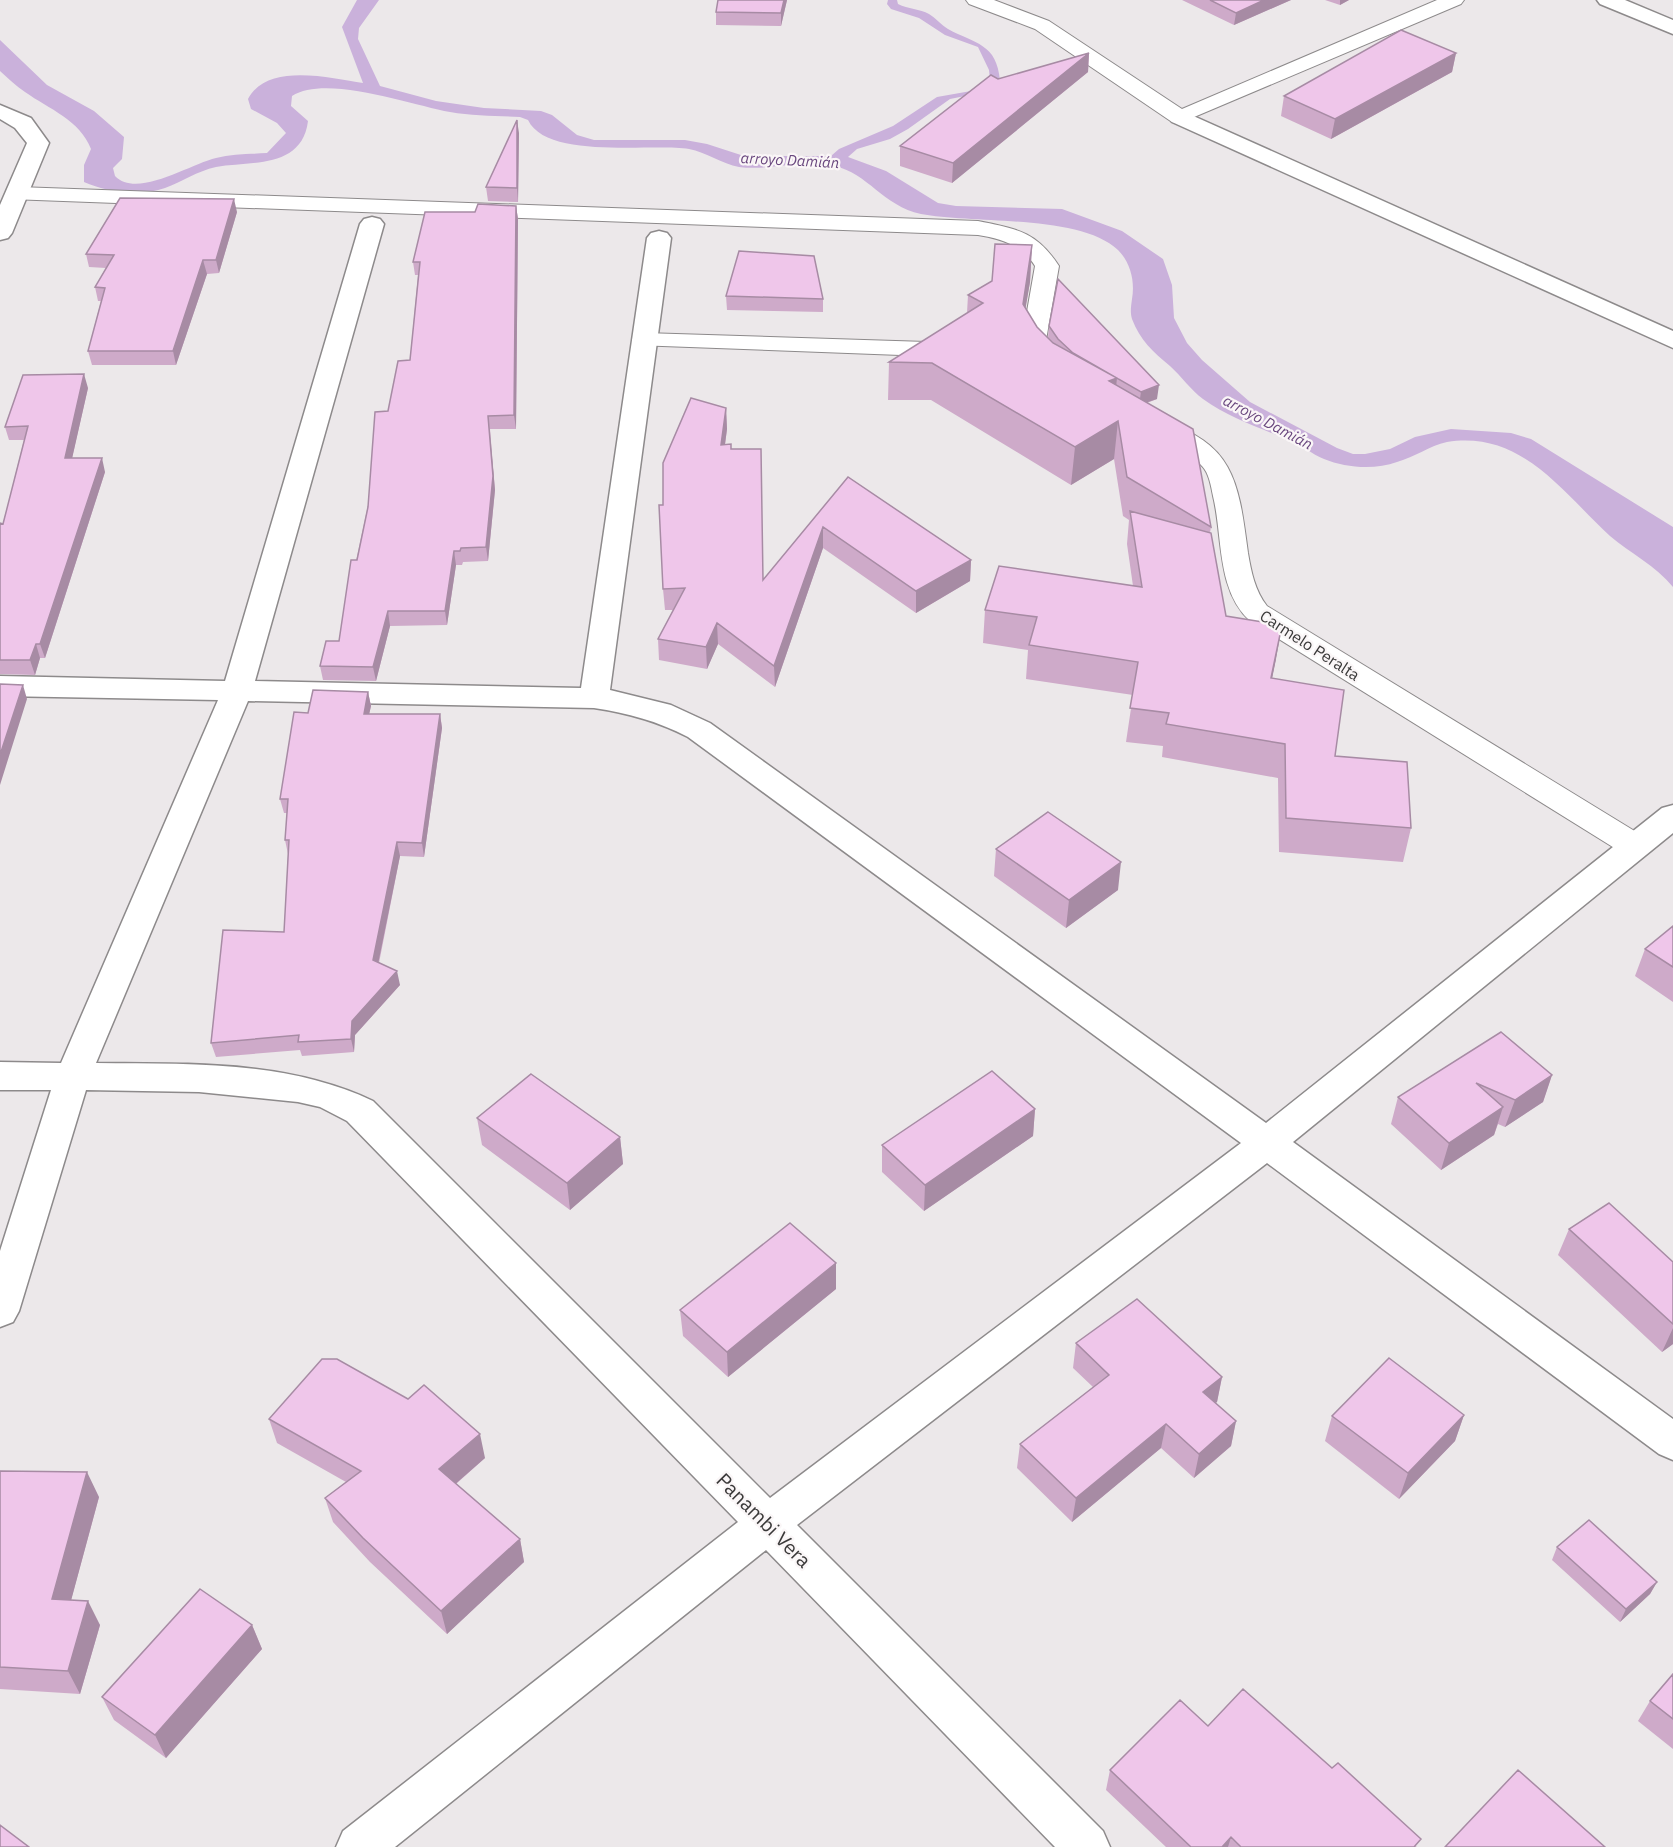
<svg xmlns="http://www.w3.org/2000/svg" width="1673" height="1847" font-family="'IBM Plex Sans',sans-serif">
<rect width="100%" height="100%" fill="#ece8ea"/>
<path fill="#cab1db" d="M357,0H379L359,28L358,39L380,86L436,101L484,108L541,111L552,115L577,135L594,140H685L707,144L744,156H831L839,149L893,126L937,97L971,91L990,80L989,70L978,47L945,35L919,18L891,9L887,4L888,0H897L898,4C908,9 920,9 929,14C936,18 941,25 948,29C975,44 997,43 1000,81L970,95L950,99L908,129L890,139L857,149L848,157L886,171L938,203L956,206L1062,209L1122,231L1163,259L1172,285L1174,318L1187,343L1202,360L1250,402L1337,448L1353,454H1365L1390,449L1415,437L1451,429L1511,433L1531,439L1673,527V587C1656,566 1630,553 1610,536C1563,493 1522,430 1447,442C1429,446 1415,457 1397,462C1375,470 1346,468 1324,459C1312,454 1301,445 1288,440C1259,427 1229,418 1203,399C1191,390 1181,376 1170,366C1153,352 1140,340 1132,319C1130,312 1131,307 1132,299C1135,282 1131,263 1118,250C1080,214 973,224 921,214C883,206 868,173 834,166C800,159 770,171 739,167C722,164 706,152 689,149C651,143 547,160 528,120L520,117C497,116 473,116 450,112C411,105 326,74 292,96L291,106L308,121C302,169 251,161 216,167C197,171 182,182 165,188C141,197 106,192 84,182V165L91,149C80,120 49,109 25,92C16,86 8,78 0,71V40L47,85L94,111L124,137L122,159L113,168L115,176C137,199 190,164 216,158C232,154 250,154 267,153L286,133L277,123L251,109L248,99C267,62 330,78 363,83L342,27Z"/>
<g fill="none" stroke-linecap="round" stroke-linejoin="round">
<g stroke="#8d8a8b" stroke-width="2">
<path id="service" d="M966,0H994L1049,21L1182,109L1437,0H1464L1461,4L1180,123L1172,122L1035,29L969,4Z
M18,187L978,221C1017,229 1036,231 1059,266L1046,340L1061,362L1058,367L1049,369L1040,367L1022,340L1035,266C1022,245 1002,239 978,235L10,199L7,194L10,189Z
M644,333L927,342L936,344L939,349L936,354L927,356L635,345L632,340L635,335Z
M1160,422C1236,441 1239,487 1248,553C1251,571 1255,591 1267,606L1646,838L1650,846L1646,854L1635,857L1624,854L1250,621C1216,590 1223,536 1213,496C1211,486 1209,473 1202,466C1189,451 1168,444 1151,435L1147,430L1151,425Z"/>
</g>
<g stroke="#8d8a8b" stroke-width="3">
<path id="minor" d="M1597,0H1625L1673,20V34L1600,4Z
M0,105L31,118L49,143L12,233L8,238L0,240V205L27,143L15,128L0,119Z
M1180,110L1673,331V348L1172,122L1169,117L1172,112Z
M372,217L380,219L384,224L255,681L581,688L647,238L651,233L659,231L667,233L671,238L610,690L671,705L710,723L1266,1123L1662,808L1673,805V833L1293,1142L1673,1419V1460L1659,1454L1267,1163L797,1525L1103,1831L1110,1847H1055L766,1550L395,1847H336L343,1831L738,1522L347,1121L320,1107L298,1102L199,1092L86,1090L19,1311L13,1322L0,1327V1251L51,1090H0V1062L61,1063L218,700L0,696V676L225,681L360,224L364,219ZM248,701L594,708C628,713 657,721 688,737L1241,1143L770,1498L373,1101C287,1060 189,1064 96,1063Z"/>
</g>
<use href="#service" fill="#fff" fill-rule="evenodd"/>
<use href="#minor" fill="#fff" fill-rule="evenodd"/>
</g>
<path fill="#ceaac9" d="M718,0H787L781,26L716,25V12Z
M1182,0H1291L1234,25Z
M1325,0H1349L1340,5Z
M1089,53L1088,72L952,183L900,166V146L998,79Z
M1456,53L1452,72L1331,139L1281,116L1284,96Z
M519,133L518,202L488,201L486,187Z
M516,206L518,219L516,429H490L495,490L488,561L463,562L462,565H456L447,625L390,626L376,681L323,680L320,666L339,641L388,411L410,360L418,275H415L413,262L475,212Z
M237,212L219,273L207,274L176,365H92L88,351L101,301H98L95,287L106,268L89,267L86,254Z
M1032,245L1030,282L1025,309L1037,327L1048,338L1049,326L1157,399L1147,403L1211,527L1210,533L1226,616L1276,659L1272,679L1335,756L1411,828L1403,862L1279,852L1278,778L1162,757L1163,746L1126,742L1133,695L1026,679L1028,650L983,643L985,610L1133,586L1127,544L1129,520L1123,516L1114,459L1071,485L931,400H888L889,362L967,313L968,295L992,281Z
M726,296L823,299V312L727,310Z
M88,388L72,458L105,472L45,658H40L35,675L0,674V523L3,524L24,440H9L5,427Z
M726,408L727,429L725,445L731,449L763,580L848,477L971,560L970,581L916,613L823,548L775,687L718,644L707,669L659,660L658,639L673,610H665L663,589V505Z
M368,692L371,706L369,714H440L442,728L424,857L400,856L379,963L400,985L355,1035L354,1052L302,1056L300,1050L216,1057L211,1043L284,932L288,854L285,840L287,813H284L280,799L308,713Z
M996,849L1118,890L1066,928L994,876Z
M1673,926V1002L1635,976L1645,949Z
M1501,1032L1552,1075L1543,1102L1505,1127L1498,1124L1494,1135L1441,1170L1391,1124L1398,1097Z
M1035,1109L1033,1136L924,1211L882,1172V1145Z
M477,1118L620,1137L623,1164L570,1210L482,1145Z
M1569,1229L1673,1262V1344L1662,1352L1558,1255Z
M836,1289L728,1377L683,1336L680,1310Z
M1076,1343L1222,1377L1217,1402L1215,1403L1236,1421L1231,1446L1194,1478L1161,1448L1072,1522L1017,1468L1020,1444L1093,1387L1073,1368Z
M1464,1415L1455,1441L1399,1499L1325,1441L1332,1416Z
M269,1419L485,1458L456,1484L520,1539L524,1562L447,1634L370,1562L333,1522L325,1498L346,1482L277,1443Z
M0,1471L99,1497L71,1600L100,1625L80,1694L0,1689Z
M1557,1547L1657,1582L1650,1594L1620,1622L1552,1560Z
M252,1625L262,1649L166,1758L114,1720L102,1697Z
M1673,1674V1749L1638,1721L1650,1701Z
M1208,1726L1417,1847H1166L1106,1790L1110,1770Z"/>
<path fill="#a78ba4" d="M784,0H787L781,26V13Z
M1264,0H1291L1234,25L1236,13Z
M1340,0H1349L1340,5Z
M1089,53L1088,72L952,183L953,163Z
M1456,53L1452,72L1331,139L1335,119Z
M517,120L519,133L518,202L517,188Z
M234,199L237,212L219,273L216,260Z
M516,206L518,219L516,429L514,415Z
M1032,245L1030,282L1020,341L1023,304Z
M203,260L207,274L176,365L173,351Z
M84,374L88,388L69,472L65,458Z
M1117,378L1113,416L1109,381Z
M1159,385L1157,399L1139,405L1141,392Z
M726,408L727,429L722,466L721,445Z
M488,416L495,490L488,561L486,547Z
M1118,421L1114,459L1071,485L1075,447Z
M102,458L105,472L45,658L40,644Z
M823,527V548L775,687L774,666Z
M454,551L456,565L447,625L445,611Z
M971,560L970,581L916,613V591Z
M388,611L390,626L376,681L373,667Z
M717,623L718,644L707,669L706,647Z
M1282,625L1276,659L1265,712L1271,678Z
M36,644L40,658L35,675L30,660Z
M23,685L27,699L0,785V755Z
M368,692L371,706L366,728L364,714Z
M440,714L442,728L424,857L422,843Z
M397,842L400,856L376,974L373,960Z
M1121,862L1118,890L1066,928L1069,900Z
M397,971L400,985L355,1035L354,1052L351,1039L352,1021Z
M1552,1075L1543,1102L1505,1127L1515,1100Z
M1503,1107L1494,1135L1441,1170L1449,1143Z
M1035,1109L1033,1136L924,1211L925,1185Z
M620,1137L623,1164L570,1210L567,1183Z
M836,1263V1289L728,1377L727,1352Z
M1673,1328V1344L1662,1352Z
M1222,1377L1217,1402L1198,1416L1203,1392Z
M1464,1415L1455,1441L1399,1499L1408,1473Z
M1236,1421L1231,1446L1194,1478L1199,1454Z
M1166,1424L1161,1448L1072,1522L1076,1498Z
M480,1434L485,1458L445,1493L439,1469Z
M87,1472L99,1497L65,1623L52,1599Z
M520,1539L524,1562L447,1634L441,1611Z
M1657,1582L1650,1594L1620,1622L1626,1609Z
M88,1601L100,1625L80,1694L68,1671Z
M252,1625L262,1649L166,1758L155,1735Z
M1231,1837L1228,1847H1222Z"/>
<path fill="#efc6ea" stroke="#a78ba4" stroke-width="1.5" d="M718,0H784L781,13L716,12Z
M1210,0H1264L1236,13Z
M1401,30L1456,53L1335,119L1284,96Z
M1089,53L953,163L900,146L991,75L998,79Z
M517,120V188L486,187Z
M120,198L234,199L216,260H203L173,351H88L105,288L95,287L114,255L86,254Z
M478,204L516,206L514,415L488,416L493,476L486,547L461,548L460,551H454L445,611H388L373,667L320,666L326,641H339L351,560H357L368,507L375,412L388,411L398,361L410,360L420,262H413L425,212H475Z
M995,244L1032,245L1023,304L1037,327L1053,343L1117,378L1109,381L1193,429L1211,527L1127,477L1118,421L1075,447L932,363L889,362L983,303L968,295L992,281Z
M739,251L814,256L823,299L726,296Z
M1058,279L1159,385L1141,392L1073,353L1058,339L1049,326Z
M84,374L65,458H102L40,644H36L30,660H0V523L3,524L28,426L5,427L23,375Z
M691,398L726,408L721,445L731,444V449H761L763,580L848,477L971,560L916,591L823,527L774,666L717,623L706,647L658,639L685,588L663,589L659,505H663V463Z
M1130,511L1211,533L1226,616L1282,625L1271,678L1344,690L1335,756L1407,762L1411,828L1286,818L1285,744L1166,724L1169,713L1130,708L1138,662L1029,645L1037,617L985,610L999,566L1142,587Z
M0,684L23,685L0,755Z
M313,690L368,692L364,714H440L422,843L397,842L373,960L397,971L352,1021L351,1039L298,1042L299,1035L211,1043L223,930L284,932L289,840H285L288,799H280L294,712L308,713Z
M1048,812L1121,862L1069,900L996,849Z
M1673,926V967L1645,949Z
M1501,1032L1552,1075L1515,1100L1476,1083L1503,1107L1449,1143L1398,1097Z
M992,1071L1035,1109L925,1185L882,1145Z
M531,1074L620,1137L567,1183L477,1118Z
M1609,1203L1673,1262V1324L1569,1229Z
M790,1223L836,1263L727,1352L680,1310Z
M1137,1299L1222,1377L1203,1392L1236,1421L1199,1454L1166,1424L1076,1498L1020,1444L1109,1375L1076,1343Z
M1389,1358L1464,1415L1408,1473L1332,1416Z
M322,1359H337L408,1399L424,1385L480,1434L439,1469L520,1539L441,1611L363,1538L325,1498L361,1471L269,1419Z
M0,1471L87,1472L52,1599L88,1601L68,1671L0,1667Z
M1589,1520L1657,1582L1626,1609L1557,1547Z
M200,1589L252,1625L155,1735L102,1697Z
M1673,1674V1719L1650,1701Z
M1243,1689L1332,1768L1338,1763L1421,1839L1414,1847H1241L1231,1837L1222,1847H1191L1110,1770L1180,1700L1208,1726Z
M1518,1770L1605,1847H1445Z
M0,1825L29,1847H0Z"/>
<g text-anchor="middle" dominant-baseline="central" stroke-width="4.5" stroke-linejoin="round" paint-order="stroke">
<g font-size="15" font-style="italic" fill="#69477e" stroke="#faf6f7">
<text transform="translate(790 160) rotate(3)">arroyo Damián</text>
<text transform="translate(1268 422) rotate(28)">arroyo Damián</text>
</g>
<g font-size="16" fill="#3a3939" stroke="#faf6f7">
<text transform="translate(1310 645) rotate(33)">Carmelo Peralta</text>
</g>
<g font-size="20" fill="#3a3939" stroke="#faf6f7">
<text transform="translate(764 1520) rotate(45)">Panambi Vera</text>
</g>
</g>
</svg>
